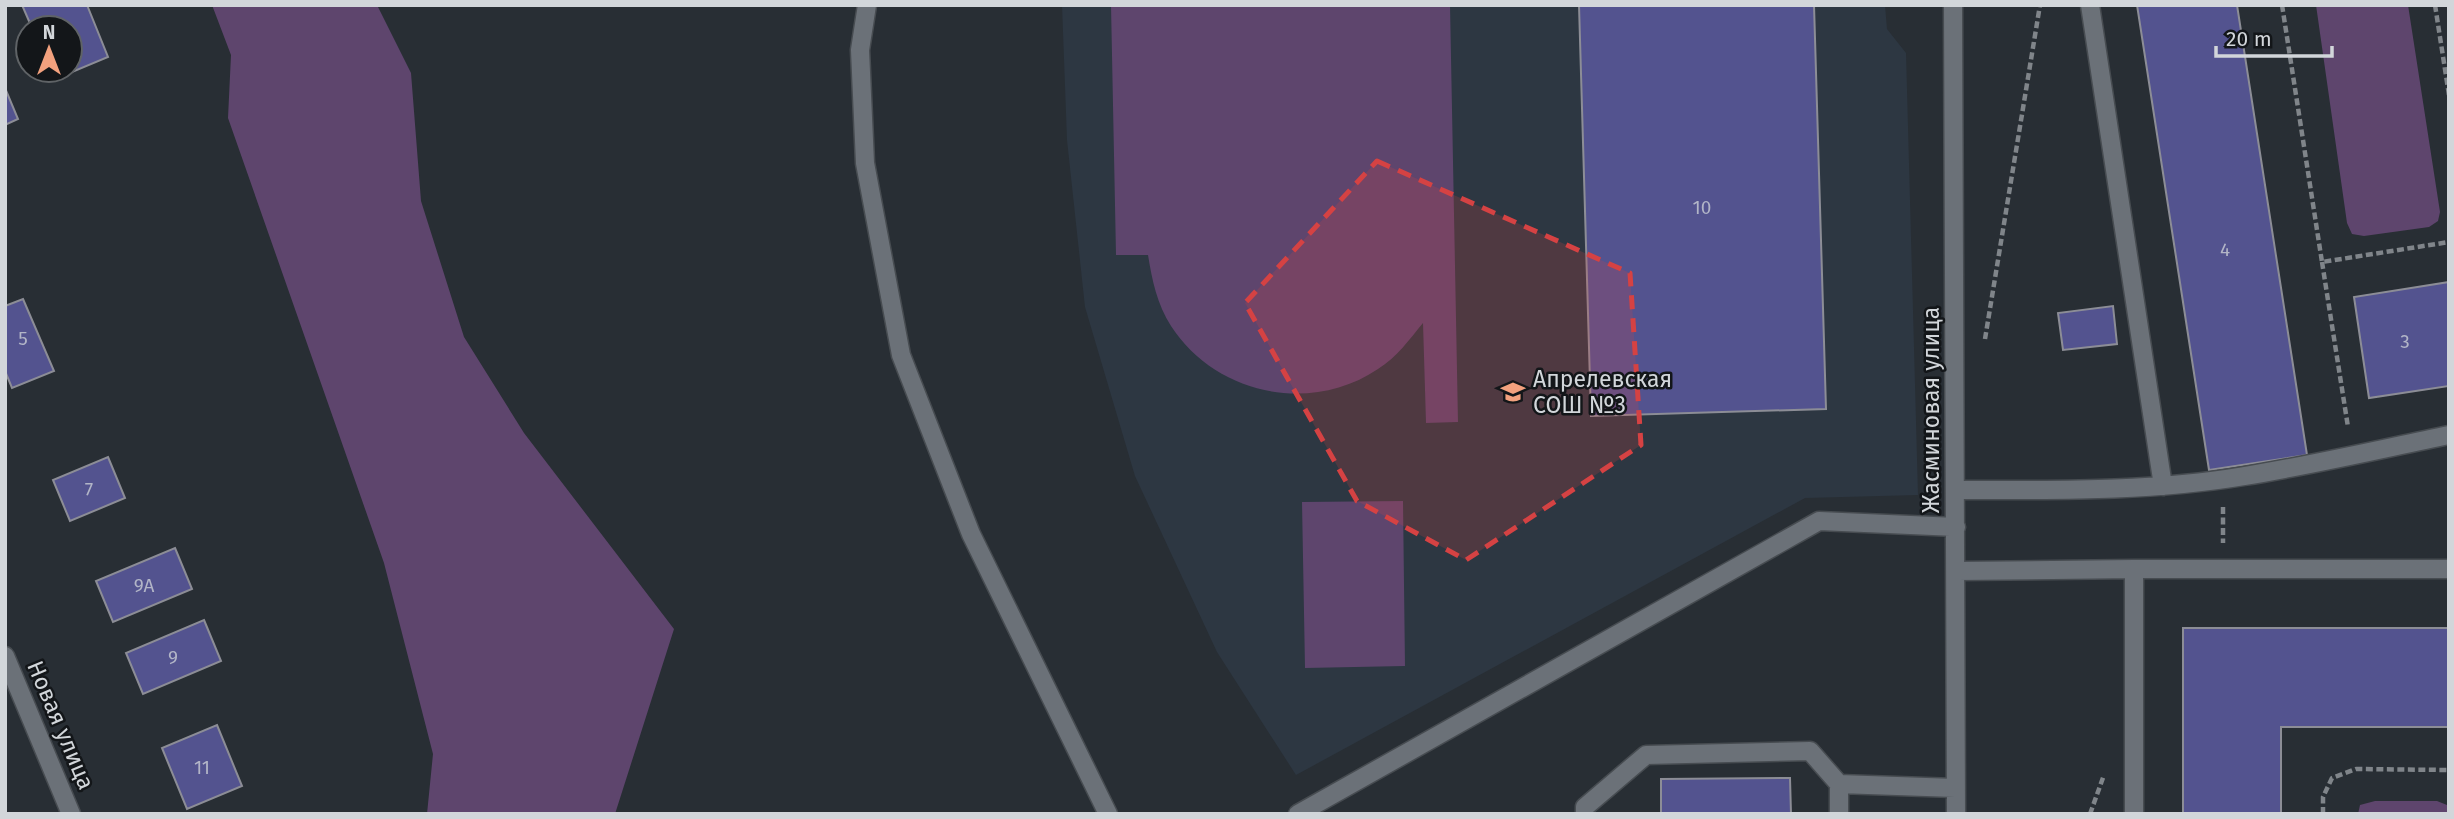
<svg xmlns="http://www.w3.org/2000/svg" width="2454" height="819" font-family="'Fira Sans',sans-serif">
<rect width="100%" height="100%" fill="#282e34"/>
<path fill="#2d3742" d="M1062,5H1885L1887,29L1906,53L1918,495L1805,498L1296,775L1217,652L1135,476L1085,307L1067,140Z"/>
<path fill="#5e456d" d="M212,5H377L411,73L421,201L464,337L524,433L674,629L615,814H427L433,754L384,563L228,118L231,55Z
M1111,5H1450L1458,422L1426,423L1423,323C1409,340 1397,357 1378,369C1310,415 1215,394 1171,326C1157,304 1152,280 1148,255H1116Z
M2316,5H2408L2440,212L2438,221L2429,227L2364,236L2352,234L2347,223Z
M1403,501L1405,666L1305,668L1302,502Z
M2375,801H2437L2447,805L2449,814H2358L2360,805Z"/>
<path fill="#53538f" stroke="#8c8d96" stroke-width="2" d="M22,5H87L108,57L53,80L49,70H70V28H32Z
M1579,5H1814L1826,409L1591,416Z
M2137,5H2237L2307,455L2209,470Z
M5,88L18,119L5,125Z
M2449,282V386L2369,398L2354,297Z
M23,299L54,371L12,388L5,371V306Z
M2113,306L2117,344L2063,350L2058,313Z
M108,457L125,498L70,521L53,480Z
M175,548L192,589L113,622L96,581Z
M204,620L221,661L143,694L126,653Z
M2183,628H2449V727H2281V814H2183Z
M217,725L242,786L187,809L162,748Z
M1790,778L1791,814H1661V779Z"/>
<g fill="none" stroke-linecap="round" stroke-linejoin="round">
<g stroke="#474c51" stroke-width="21">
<path id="minor" d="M867,5L860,50L865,163L901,355L971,534L1108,814
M1953,5L1956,814
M2090,5L2163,486
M1956,490C2052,490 2149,492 2244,476C2313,465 2381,449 2449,435
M2134,569H2449
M1957,571L2134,569V814
M5,656L71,814
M1839,784L1955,788
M1298,814L1819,521L1956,527
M1585,814V807L1646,755L1810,751L1839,784V814"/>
</g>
<path stroke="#80858a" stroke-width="4.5" stroke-dasharray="7 3.5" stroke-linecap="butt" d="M2282,5L2322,262L2449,242
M2435,5L2449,95
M2322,262L2348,427
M1985,339L2040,5
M2223,507V543
M2090,814L2104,775
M2323,814V797L2332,778L2356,769L2449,770"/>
<use href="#minor" stroke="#6b7178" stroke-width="18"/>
</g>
<path fill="#d54243" fill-opacity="0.2" stroke="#d54243" stroke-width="5" stroke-dasharray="14 9" stroke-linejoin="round" d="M1377,161L1630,273L1641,445L1466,560L1357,501L1245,303Z"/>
<defs>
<g id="school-bare" transform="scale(1.89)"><path d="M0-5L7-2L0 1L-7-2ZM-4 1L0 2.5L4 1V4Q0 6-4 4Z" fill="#f2a17e" stroke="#131619" stroke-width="2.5" paint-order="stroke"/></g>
</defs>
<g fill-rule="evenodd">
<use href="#school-bare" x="1513" y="392"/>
</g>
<g text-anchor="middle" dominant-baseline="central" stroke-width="5" stroke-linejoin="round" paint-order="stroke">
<g font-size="19" fill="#b2b5c7">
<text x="1702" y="207">10</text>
<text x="2225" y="249">4</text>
<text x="23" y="338">5</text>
<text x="2405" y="341">3</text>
<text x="89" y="489">7</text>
<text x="144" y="585">9А</text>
<text x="173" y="657">9</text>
<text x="202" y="767">11</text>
</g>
<g font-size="23" fill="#d2d6da" stroke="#131619" text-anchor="start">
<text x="1533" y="379">Апрелевская<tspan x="1533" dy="26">СОШ №3</tspan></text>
</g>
<g font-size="23" fill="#d2d6da" stroke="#131619">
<text transform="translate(1931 410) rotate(-90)">Жасминовая улица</text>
<text transform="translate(61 725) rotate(67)">Новая улица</text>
</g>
</g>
<rect width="2454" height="819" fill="none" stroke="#d2d6da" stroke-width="14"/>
<g transform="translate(49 49)"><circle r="33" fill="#131619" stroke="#5f6366" stroke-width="2"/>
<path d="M0-5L12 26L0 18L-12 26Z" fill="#f2a17e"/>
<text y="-10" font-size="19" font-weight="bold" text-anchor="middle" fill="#d2d6da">N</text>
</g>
<path d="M2216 46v10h116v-10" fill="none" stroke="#d2d6da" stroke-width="3.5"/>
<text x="2226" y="46" font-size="21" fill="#d2d6da" stroke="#131619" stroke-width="5" paint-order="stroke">20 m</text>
</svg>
